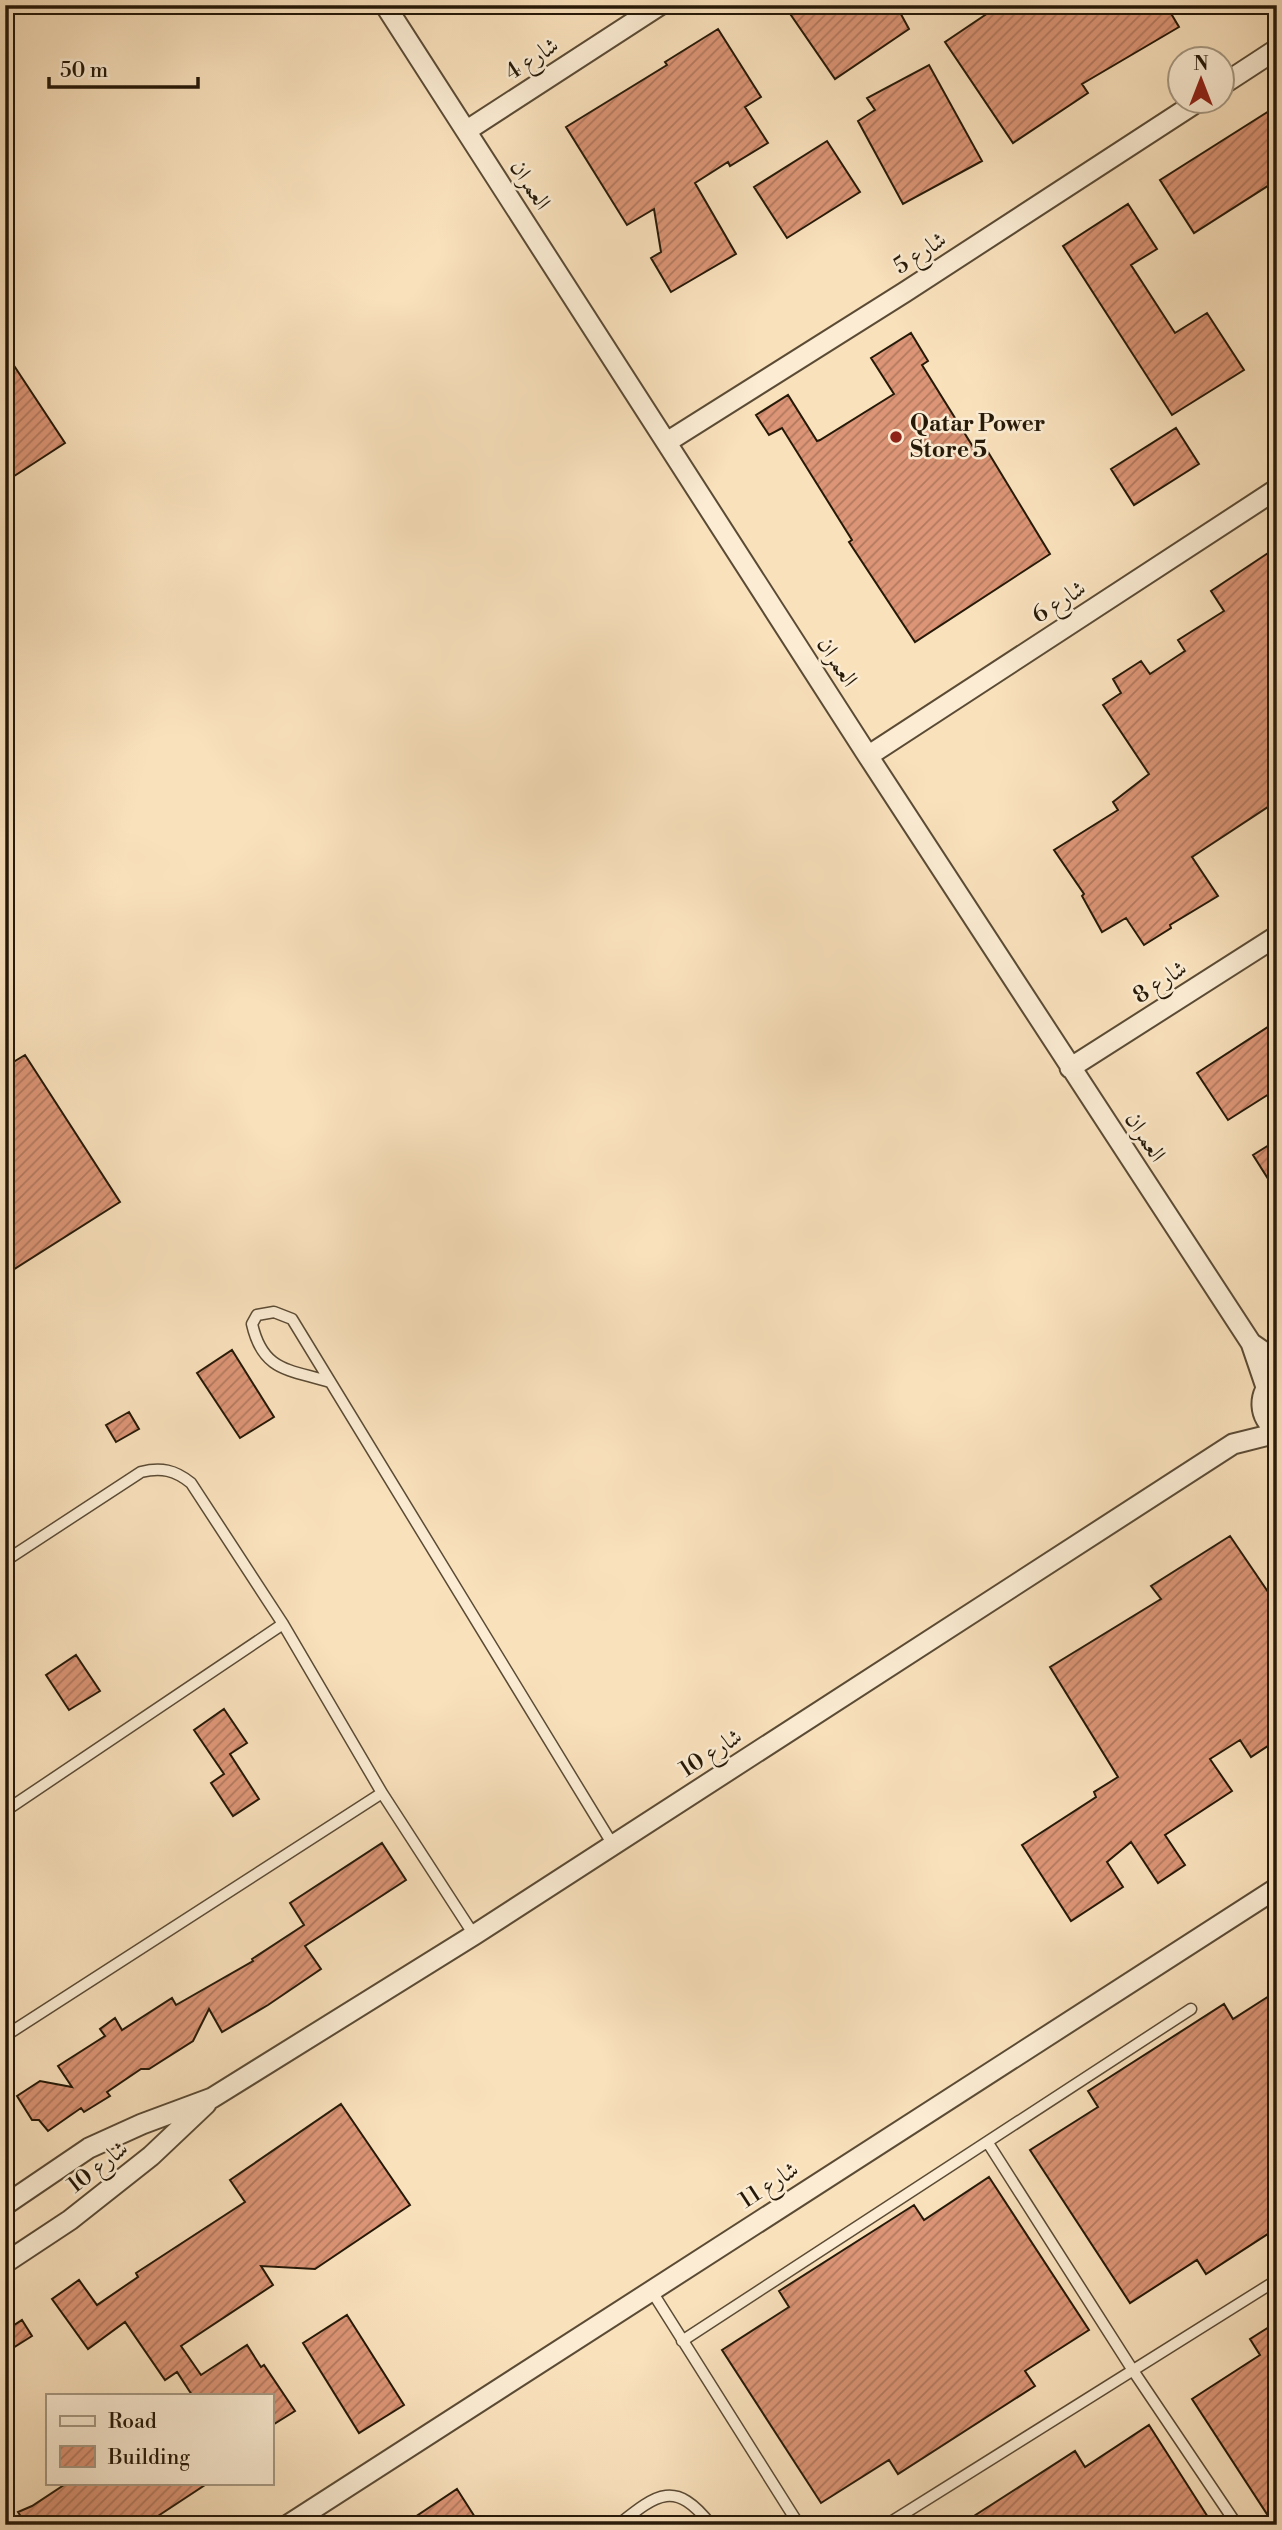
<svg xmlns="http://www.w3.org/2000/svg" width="1282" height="2530" font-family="'Libre Bodoni',Amiri,serif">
<defs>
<pattern id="building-hatch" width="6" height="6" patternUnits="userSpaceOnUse" patternTransform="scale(1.75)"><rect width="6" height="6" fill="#dc9576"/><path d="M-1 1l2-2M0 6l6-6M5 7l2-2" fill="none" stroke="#b2795f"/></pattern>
</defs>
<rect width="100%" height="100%" fill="#f9e1bc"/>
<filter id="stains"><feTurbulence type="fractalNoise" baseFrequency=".00286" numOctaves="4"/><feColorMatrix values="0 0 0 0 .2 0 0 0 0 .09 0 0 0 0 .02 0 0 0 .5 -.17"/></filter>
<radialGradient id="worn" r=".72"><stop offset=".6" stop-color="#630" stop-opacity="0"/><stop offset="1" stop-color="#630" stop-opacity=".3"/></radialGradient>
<path fill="url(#building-hatch)" stroke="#261908" stroke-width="2" d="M784,5H896L909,29L835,79Z
M1000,5H1166L1179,27L1082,84L1088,93L1013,143L945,42Z
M718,29L761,97L745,107L768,143L730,166L728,162L695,183L736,254L671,292L651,258L661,252L654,209L627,225L566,127L667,65L665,62Z
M929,65L982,161L903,204L858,121L875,110L867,98Z
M1277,106V180L1194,233L1160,180Z
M827,141L860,192L787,238L754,187Z
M1128,204L1157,249L1131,265L1175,333L1207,313L1244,370L1172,415L1063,246Z
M911,333L928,361L922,365L980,458L988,452L1050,554L915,642L849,542L852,540L782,428L769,435L756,415L788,395L817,441L820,440L894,394L871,358Z
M5,352L65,443L5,482Z
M1176,428L1199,464L1134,505L1111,469Z
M1277,547V801L1192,857L1218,896L1170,925L1171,928L1144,945L1126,918L1102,932L1082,896L1084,894L1054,850L1118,810L1113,802L1149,774L1103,705L1121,693L1113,679L1141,661L1150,674L1185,651L1178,640L1224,611L1211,591Z
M1277,1021V1089L1228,1120L1197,1073Z
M25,1055L120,1202L5,1275V1067Z
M1277,1140V1193L1253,1155Z
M232,1350L274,1417L240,1438L197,1373Z
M129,1412L139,1429L116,1442L106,1425Z
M1230,1536L1277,1605V1740L1251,1757L1240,1740L1210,1759L1232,1791L1165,1835L1185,1865L1158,1883L1131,1842L1107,1862L1123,1887L1071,1921L1022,1845L1096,1797L1094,1792L1118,1777L1050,1667L1161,1599L1151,1586Z
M76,1655L100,1691L69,1710L46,1675Z
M224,1709L247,1743L230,1754L259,1799L233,1816L211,1783L224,1774L194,1730Z
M382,1843L406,1880L305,1946L321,1969L268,2005L222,2032L209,2009L193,2041L149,2069H141L107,2092L110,2096L84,2112L81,2108L48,2131L39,2120H32L17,2096L40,2081L72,2087L58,2066L105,2036L100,2029L115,2018L122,2030L172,1998L176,2005L253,1961L252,1959L304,1925L290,1903Z
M1277,1991V2228L1206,2274L1197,2260L1130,2303L1030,2150L1098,2107L1088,2091L1224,2004L1233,2019Z
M341,2104L410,2205L315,2269L261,2266L273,2285L181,2346L201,2375L247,2345L261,2367L264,2365L295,2411L271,2426V2395H192L177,2372L165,2380L125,2322L88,2349L52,2299L79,2280L97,2305L138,2277L136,2273L245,2202L230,2180Z
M989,2177L1089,2330L1025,2371L1035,2386L898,2474L889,2460L821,2503L722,2350L789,2307L779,2291L914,2205L924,2220Z
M347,2315L404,2405L359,2433L303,2343Z
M22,2320L32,2336L5,2353V2331Z
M1277,2322V2525H1274L1192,2399L1260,2355L1250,2339Z
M1149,2425L1213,2525H960L1075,2451L1085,2467Z
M67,2483H208L158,2516L164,2525H26L18,2512L32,2506Z
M457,2489L480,2525H403Z"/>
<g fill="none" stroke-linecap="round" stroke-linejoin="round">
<g stroke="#5b4b35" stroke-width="13">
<path id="lane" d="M330,1382C289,1369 263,1372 252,1324L257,1315L274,1312L292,1319L613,1845
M5,1561L141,1472C161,1467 175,1470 191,1483L283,1624L382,1793L474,1935
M5,1811L283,1624
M5,2036L382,1793
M988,2143L1132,2369L1237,2525
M651,2290L799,2525
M682,2341L1191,2009
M618,2525C657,2494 675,2479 711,2525
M886,2525L1277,2280"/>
</g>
<g stroke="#5b4b35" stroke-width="23">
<path id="street" d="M385,5L868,756L1251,1343L1266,1387
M1222,85L1277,49
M466,131L660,5
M667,442L905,292L1197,102
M868,756L1277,489
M1070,1068L1277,936
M1251,1343L1277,1361
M1274,1379C1257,1395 1258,1417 1277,1431
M5,2205L89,2148L142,2124L212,2098L474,1935L1233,1444L1277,1433
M5,2263L70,2220L151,2156L206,2104
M288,2525L1277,1888"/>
</g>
<use href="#lane" stroke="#fbecd3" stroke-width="10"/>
<use href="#street" stroke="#fbecd3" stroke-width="19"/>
</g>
<circle fill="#8f2418" stroke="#fbecd3" stroke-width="2.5" cx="896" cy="437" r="7"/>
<g text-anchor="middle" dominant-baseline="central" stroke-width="5" stroke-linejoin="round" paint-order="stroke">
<g font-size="23" fill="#261908" stroke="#fbecd3">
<text transform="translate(532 59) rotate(-33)">شارع 4</text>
<text transform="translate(530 185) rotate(57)">العمران</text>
<text transform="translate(920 253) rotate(-33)">شارع 5</text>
<text transform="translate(1059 602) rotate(-33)">شارع 6</text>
<text transform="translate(837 662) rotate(57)">العمران</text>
<text transform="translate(1160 982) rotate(-33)">شارع 8</text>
<text transform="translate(1145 1137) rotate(57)">العمران</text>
<text transform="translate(711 1753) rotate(-33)">شارع 10</text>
<text transform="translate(98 2167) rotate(-38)">شارع 10</text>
<text transform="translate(769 2185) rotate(-33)">شارع 11</text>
</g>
<g font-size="23" font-weight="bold" fill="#261908" stroke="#fbecd3" text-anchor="start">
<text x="910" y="424">Qatar Power<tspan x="910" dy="26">Store 5</tspan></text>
</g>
</g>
<rect width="1282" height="2530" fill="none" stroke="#f9e1bc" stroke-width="28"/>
<rect x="7" y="7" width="1268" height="2516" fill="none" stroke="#261908" stroke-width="3.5"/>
<rect x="14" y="14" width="1254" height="2502" fill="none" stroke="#261908" stroke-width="2"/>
<rect x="46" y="2394" width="228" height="91" fill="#fbecd3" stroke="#a69882" stroke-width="2"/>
<rect x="60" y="2416" width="35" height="10" fill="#fbecd3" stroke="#a69882" stroke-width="2"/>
<text x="108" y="2428" font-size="21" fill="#261908">Road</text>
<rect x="60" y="2446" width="35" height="21" fill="url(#building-hatch)" stroke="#a69882" stroke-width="2"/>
<text x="108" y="2464" font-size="21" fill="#261908">Building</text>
<g transform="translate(1201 80)"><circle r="33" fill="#fbecd3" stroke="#a69882" stroke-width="2"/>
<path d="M0-5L12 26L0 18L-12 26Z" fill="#8f2418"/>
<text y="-10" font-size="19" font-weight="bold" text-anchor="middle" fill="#261908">N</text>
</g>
<path d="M49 77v10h149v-10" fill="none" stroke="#261908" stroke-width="3.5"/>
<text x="60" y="77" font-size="21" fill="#261908" stroke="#fbecd3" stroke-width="5" paint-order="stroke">50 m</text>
<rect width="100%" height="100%" filter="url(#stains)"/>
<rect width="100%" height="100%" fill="url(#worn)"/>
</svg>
